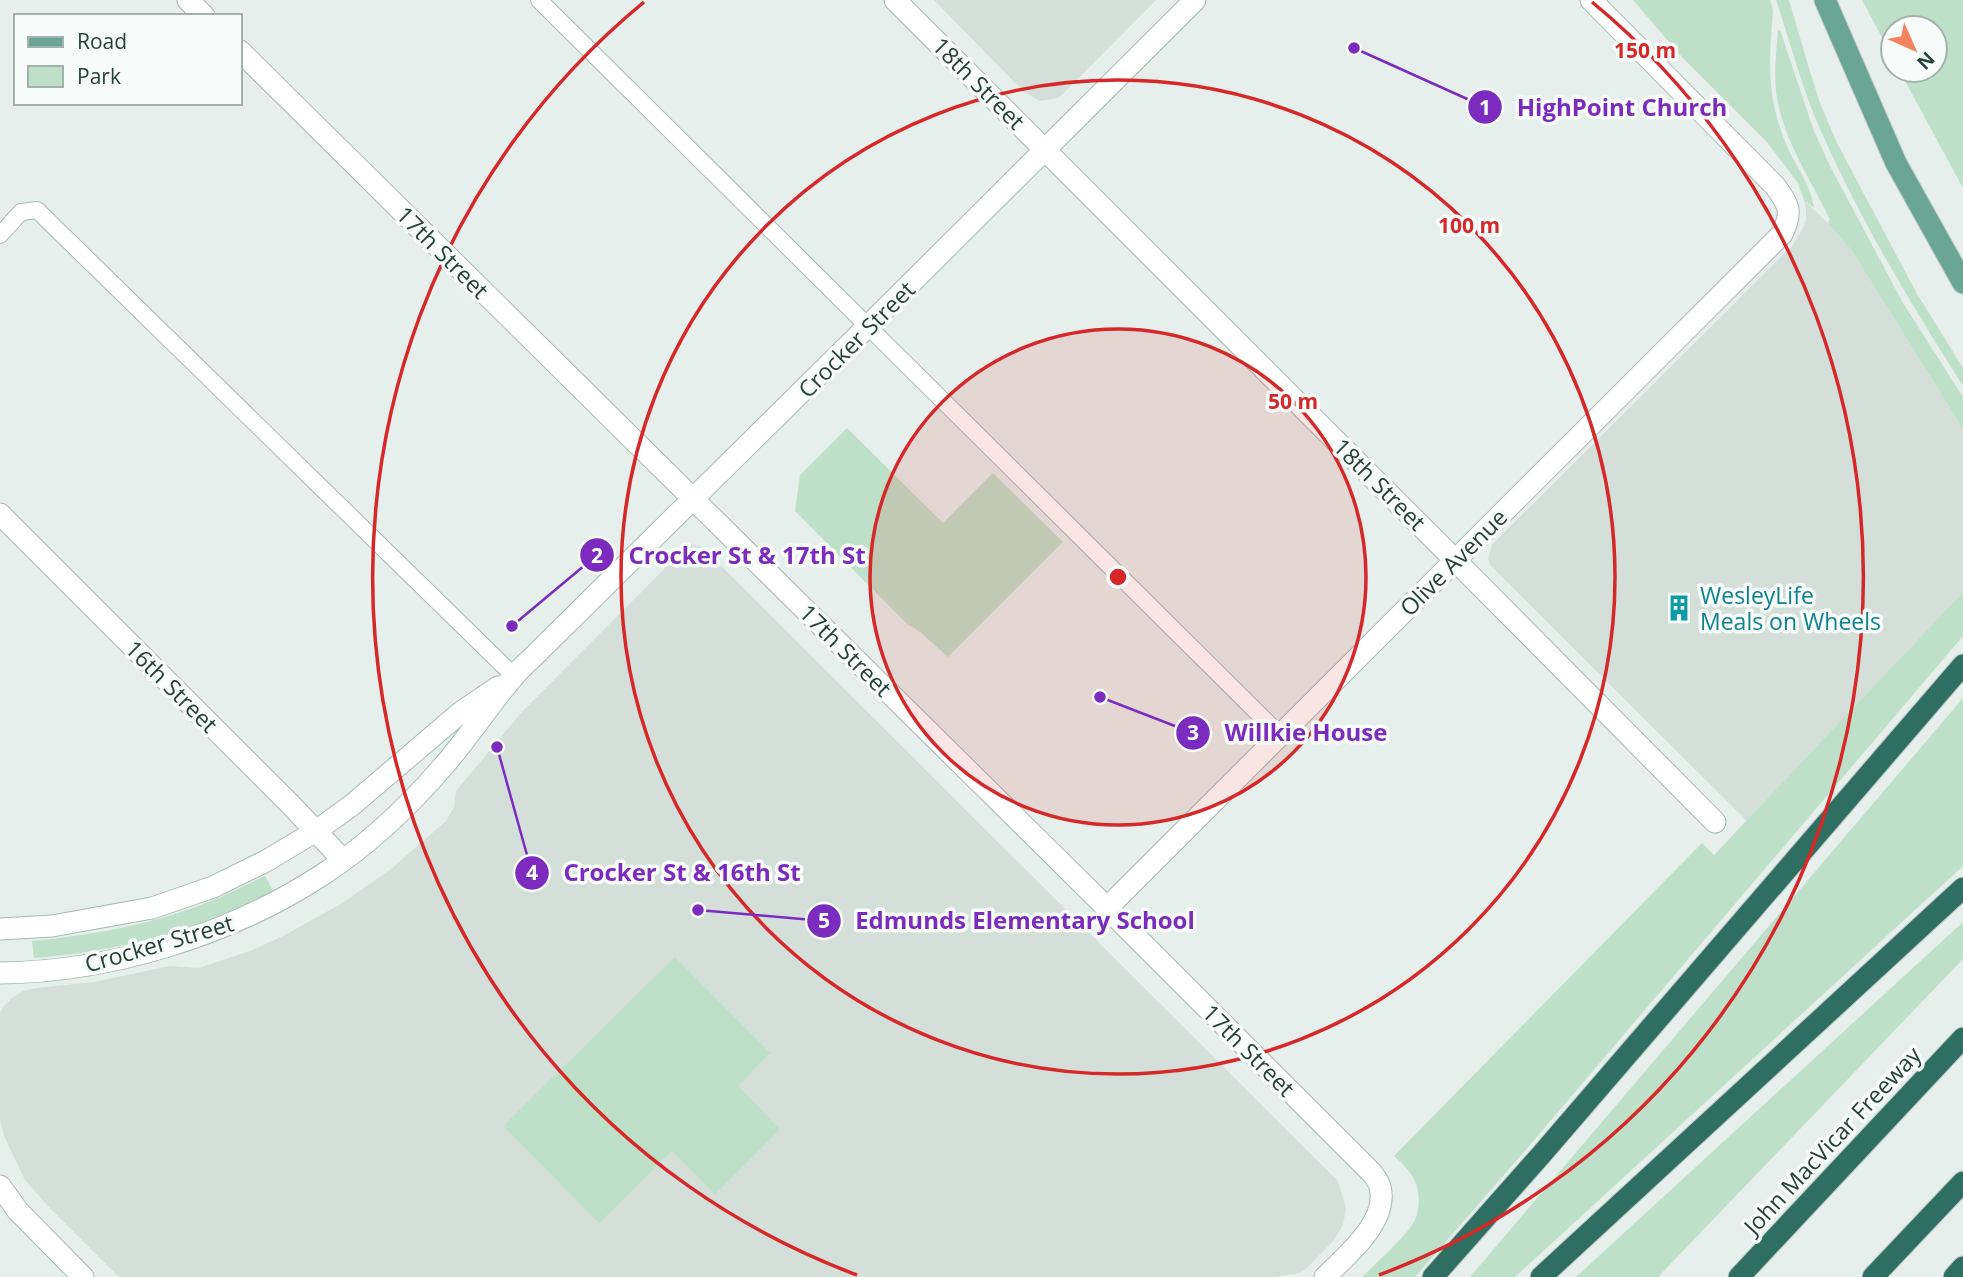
<svg xmlns="http://www.w3.org/2000/svg" width="1963" height="1277" font-family="'Open Sans',sans-serif">
<rect width="100%" height="100%" fill="#e6efeb"/>
<path fill="#d4dfda" d="M934,0H1156L1062,95L1057,98L1040,101L1024,92Z
M1804,200L1828,223L1852,251L1963,429V592L1747,821L1491,566L1488,559L1492,545L1792,246L1803,228L1806,220V210Z
M693,544L703,548L1338,1181L1346,1208L1343,1225L1334,1240L1305,1270L1300,1273L1275,1277H119L47,1205L25,1180L4,1136L0,1119V1013L3,1007L12,998L23,991L37,988L94,982L170,966L199,968L253,950L285,935L344,902L391,869L446,821L454,807L456,791L520,714L685,548Z"/>
<path fill="#bfe0c8" d="M1633,0H1770L1773,10C1769,62 1766,94 1786,144C1795,165 1811,185 1814,208L1804,200L1798,183L1767,142L1682,57Z
M1776,0H1789L1808,65L1820,103L1837,143L1916,292L1963,368V386C1911,304 1860,220 1821,131C1802,89 1791,44 1776,0Z
M1862,0H1963V188L1899,70H1935V28H1893V58Z
M1780,30L1814,131L1830,166L1903,303L1963,397V429L1852,251L1828,223L1830,219C1810,179 1782,137 1776,92C1774,72 1776,52 1778,31Z
M847,428L943,523L993,473L1063,542L948,657L920,632L907,624L795,511L800,475Z
M1963,592V636L1524,1152L1415,1277H1362C1375,1264 1408,1235 1415,1220C1420,1209 1420,1192 1415,1181C1410,1171 1402,1163 1394,1156L1702,843L1714,855Z
M1963,698V866L1515,1277H1470Z
M265,876L274,892C195,930 122,951 34,958L32,941C83,936 132,928 181,912C210,903 237,889 265,876Z
M1963,922V959L1658,1277H1576Z
M675,957L770,1053L738,1086L780,1129L715,1194L672,1151L599,1223L503,1126Z"/>
<g fill="none" stroke-linecap="round" stroke-linejoin="round">
<g stroke="#a8b8b2" stroke-width="18">
<path id="lane" d="M539,0L1280,735
M0,235L21,212L37,210L514,676"/>
</g>
<g stroke="#a8b8b2" stroke-width="23">
<path id="street" d="M188,0L204,16
M895,0L1441,546L1715,822
M240,51L1107,908L1372,1173C1375,1177 1379,1182 1380,1187C1389,1221 1347,1255 1325,1277
M0,514L290,804L343,860
M1107,908L1782,234C1793,212 1789,205 1775,186L1591,0
M0,1186L18,1211L83,1277"/>
</g>
<g stroke="#a4bbb3" stroke-width="23">
<path id="secondary" d="M0,929L52,926L152,908L213,887L266,861L316,831L352,805L460,713L498,687
M0,973C110,972 230,935 322,875C365,847 406,809 440,770C467,740 488,706 514,676C522,666 533,658 542,648C761,433 978,217 1195,0"/>
</g>
<g stroke="#c2cac8" stroke-width="23">
<path id="primary" d="M1825,0L1896,163L1963,283"/>
</g>
<g stroke="#c2cac8" stroke-width="23">
<path id="highway" d="M1433,1277L1541,1155L1963,665
M1541,1277L1963,888
M1739,1277L1963,1038
M1873,1277L1963,1182
M1954,1277L1963,1267"/>
</g>
<use href="#lane" stroke="#fff" stroke-width="16"/>
<use href="#street" stroke="#fff" stroke-width="21"/>
<use href="#secondary" stroke="#fff" stroke-width="21"/>
<use href="#primary" stroke="#6aa596" stroke-width="21"/>
<use href="#highway" stroke="#2f6f62" stroke-width="21"/>
</g>
<circle cx="1118" cy="577" r="248" fill="#d62828" fill-opacity=".12"/>
<g fill="none" stroke="#d62828" stroke-width="3.5">
<circle cx="1118" cy="577" r="248"/>
<circle cx="1118" cy="577" r="497"/>
<path d="M857 1275A745 745 0 0 1 644 2M1592 2A745 745 0 0 1 1379 1275"/>
</g>
<defs>
<g id="building-bare" transform="scale(2.1)"><path d="M-4-6H4V6H1V3H-1V6H-4ZM-2.5-4.3h1.7v1.8h-1.7ZM.8-4.3h1.7v1.8H.8ZM-2.5-1h1.7V.8h-1.7ZM.8-1h1.7V.8H.8Z" fill="#0f9aa8" stroke="#f7fbf9" stroke-width="2.5" paint-order="stroke"/></g>
</defs>
<g fill-rule="evenodd">
<use href="#building-bare" x="1679" y="608"/>
</g>
<g text-anchor="middle" dominant-baseline="central" stroke-width="7" stroke-linejoin="round" paint-order="stroke">
<g font-size="23" fill="#24423a" stroke="#f7fbf9">
<text transform="translate(979 83) rotate(45)">18th Street</text>
<text transform="translate(443 252) rotate(45)">17th Street</text>
<text transform="translate(856 339) rotate(-45)">Crocker Street</text>
<text transform="translate(1380 484) rotate(45)">18th Street</text>
<text transform="translate(1453 562) rotate(-45)">Olive Avenue</text>
<text transform="translate(846 650) rotate(45)">17th Street</text>
<text transform="translate(172 686) rotate(45)">16th Street</text>
<text transform="translate(159 943) rotate(-16)">Crocker Street</text>
<text transform="translate(1249 1050) rotate(45)">17th Street</text>
<text transform="translate(1832 1140) rotate(-47)">John MacVicar Freeway</text>
</g>
<g font-size="23" fill="#0d838f" stroke="#f7fbf9" text-anchor="start">
<text x="1700" y="595">WesleyLife<tspan x="1700" dy="26">Meals on Wheels</tspan></text>
</g>
</g>
<circle cx="1118" cy="577" r="10" fill="#d62828" stroke="#f7fbf9" stroke-width="3.5"/>
<g font-size="21" text-anchor="middle" font-weight="bold" fill="#d62828" stroke="#f7fbf9" stroke-width="7" stroke-linejoin="round" paint-order="stroke">
<text x="1645" y="58">150 m</text>
<text x="1469" y="233">100 m</text>
<text x="1293" y="409">50 m</text>
</g>
<path fill="none" stroke="#7b2cbf" stroke-width="2.5" d="M1354 48L1485 107M512 626L597 555M1100 697L1193 733M497 747L532 873M698 910L824 921"/>
<g fill="#7b2cbf" stroke="#f7fbf9" stroke-width="2.5">
<circle cx="1354" cy="48" r="7"/>
<circle cx="512" cy="626" r="7"/>
<circle cx="1100" cy="697" r="7"/>
<circle cx="497" cy="747" r="7"/>
<circle cx="698" cy="910" r="7"/>
<circle cx="1485" cy="107" r="18"/>
<circle cx="597" cy="555" r="18"/>
<circle cx="1193" cy="733" r="18"/>
<circle cx="532" cy="873" r="18"/>
<circle cx="824" cy="921" r="18"/>
</g>
<g font-size="21" text-anchor="middle" font-weight="bold" fill="#fff">
<text x="1485" y="115">1</text>
<text x="597" y="563">2</text>
<text x="1193" y="740">3</text>
<text x="532" y="880">4</text>
<text x="824" y="928">5</text>
</g>
<g font-size="24" text-anchor="middle" font-weight="bold" fill="#7b2cbf" stroke="#f7fbf9" stroke-width="7" stroke-linejoin="round" paint-order="stroke">
<text x="1622" y="116">HighPoint Church</text>
<text x="747" y="564">Crocker St &amp; 17th St</text>
<text x="1306" y="741">Willkie House</text>
<text x="682" y="881">Crocker St &amp; 16th St</text>
<text x="1025" y="929">Edmunds Elementary School</text>
</g>
<rect x="14" y="14" width="228" height="91" fill="#f7fbf9" stroke="#a3b1ad" stroke-width="2"/>
<rect x="28" y="37" width="35" height="10" fill="#6aa596" stroke="#a3b1ad" stroke-width="2"/>
<text x="77" y="49" font-size="21" fill="#24423a">Road</text>
<rect x="28" y="66" width="35" height="21" fill="#bfe0c8" stroke="#a3b1ad" stroke-width="2"/>
<text x="77" y="84" font-size="21" fill="#24423a">Park</text>
<g transform="translate(1914 49) rotate(135)"><circle r="33" fill="#f7fbf9" stroke="#a3b1ad" stroke-width="2"/>
<path d="M0-5L12 26L0 18L-12 26Z" fill="#f4845f"/>
<text y="-10" font-size="19" font-weight="bold" text-anchor="middle" fill="#24423a">N</text>
</g>
</svg>
